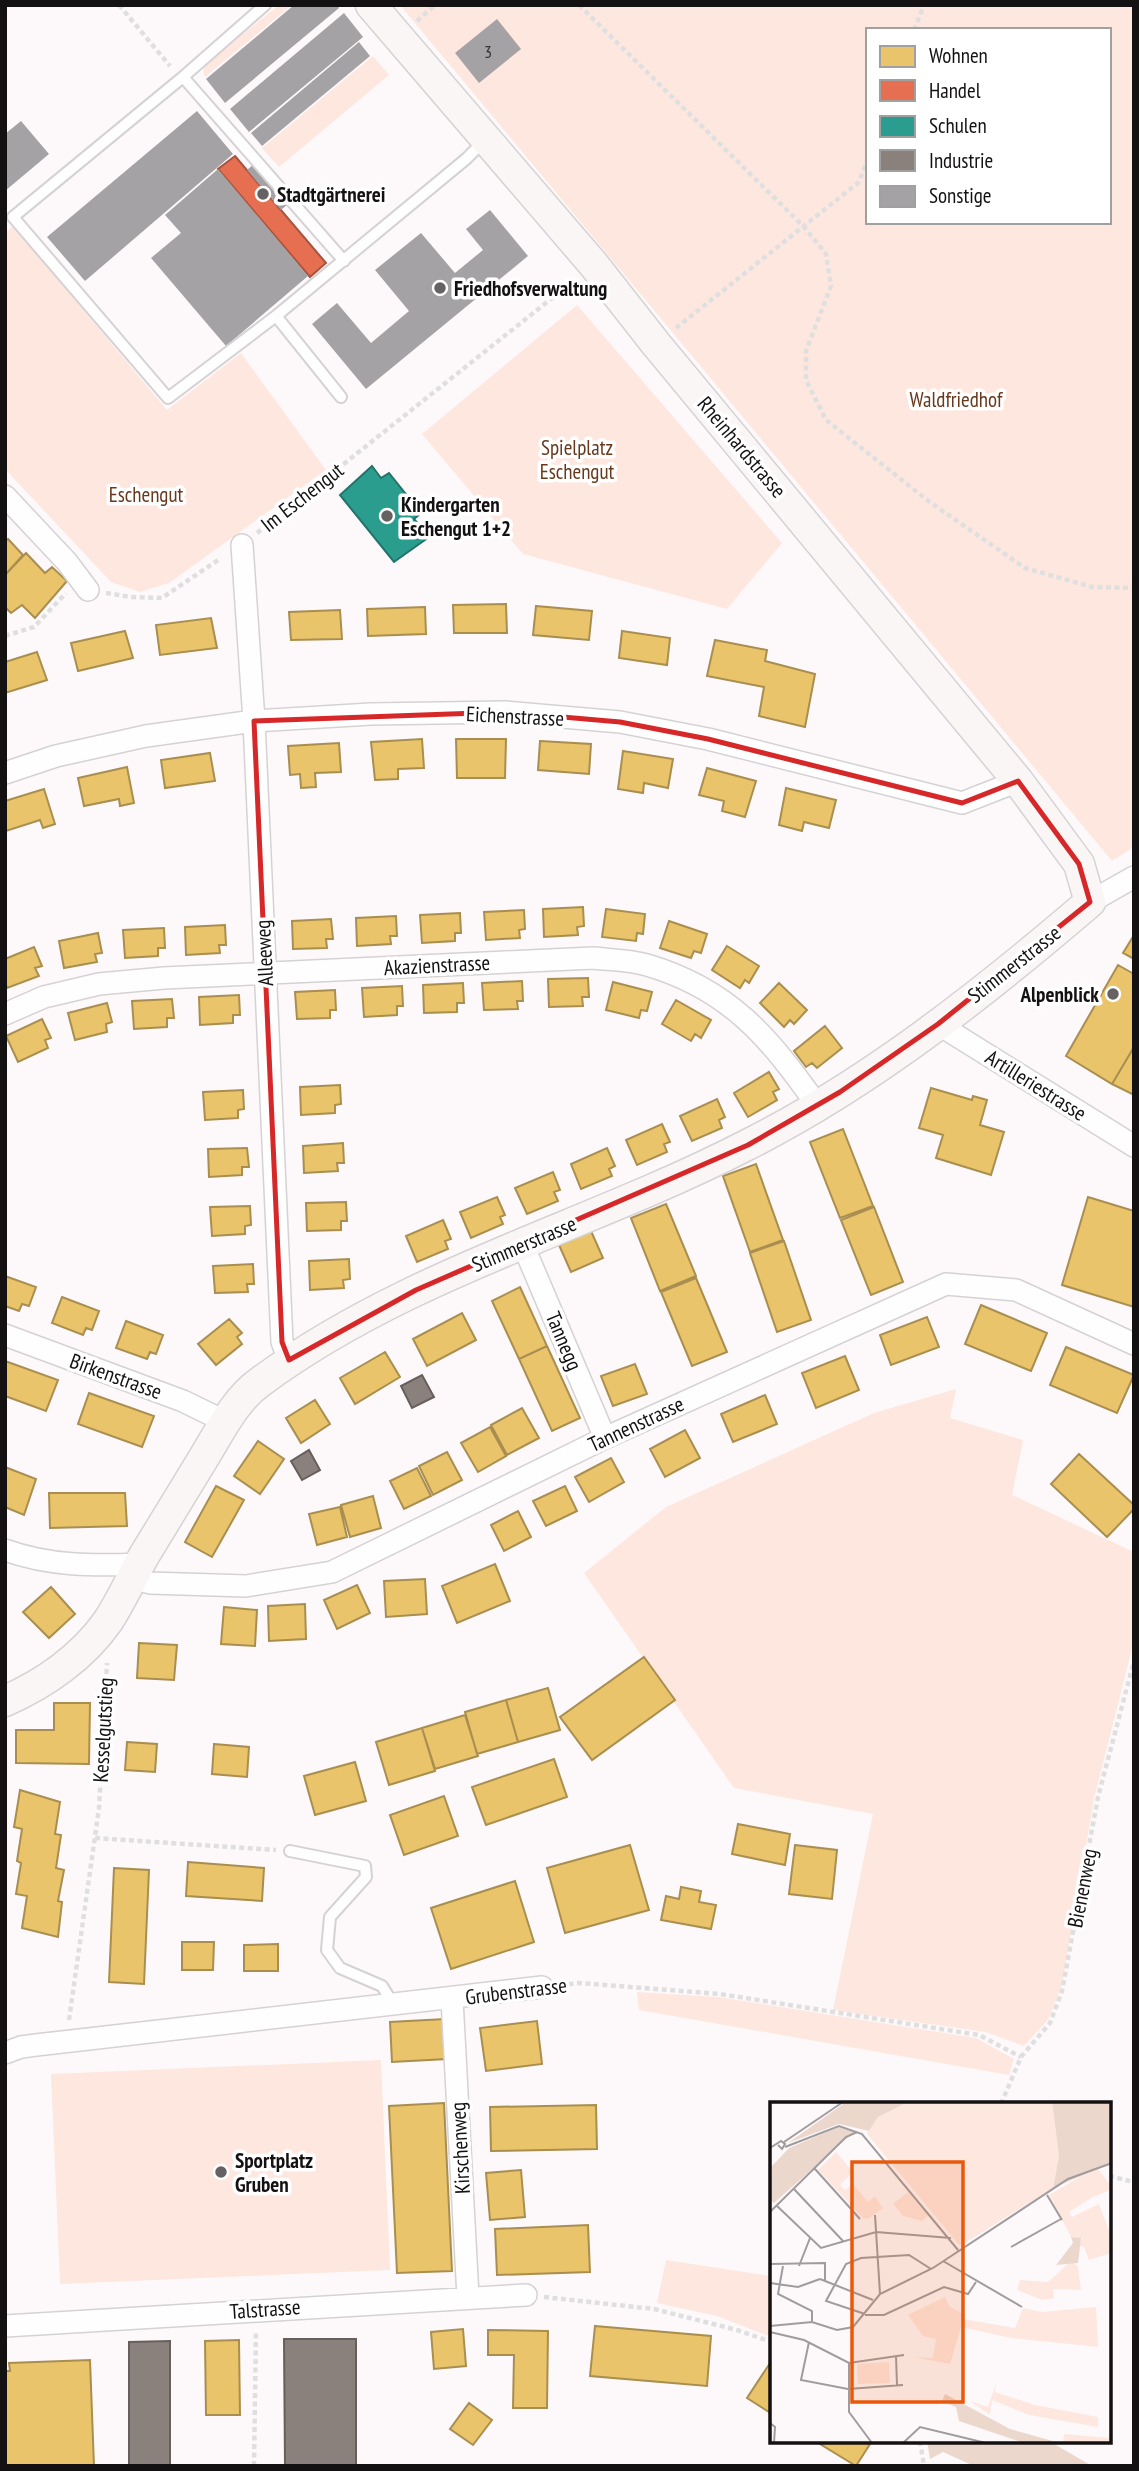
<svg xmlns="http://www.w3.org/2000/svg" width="1139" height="2471" font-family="'PT Sans Narrow',sans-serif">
<rect width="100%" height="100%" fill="#fdf9fb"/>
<path fill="#fee7de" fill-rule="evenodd" d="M279,5H292L205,77L203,71L207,63Z
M400,5H1134V847L1112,861ZM868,30H1109V222H868Z
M373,56L389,75L279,167L262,148Z
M13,226L167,410L241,353L326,470L169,583L140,592L111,582L5,469V233Z
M577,305L782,543L727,609L523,554L422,434Z
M956,1389L950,1418L1023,1440L1012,1495L1134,1552V1641L1094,1799L1062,1985L1048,2020L1024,2046L985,2032L833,2010L873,1814L734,1788L584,1573L666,1507L874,1413Z
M637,1992L718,1997L976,2038L1014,2059L1009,2075L639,2010Z
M381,2060L390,2270L60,2284L51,2074Z
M666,2260L771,2276V2337L717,2316L657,2303Z"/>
<path fill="#ecd7cd" d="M927,2441H1049L1092,2466H974L943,2452L930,2459Z"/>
<path fill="#e9c46a" stroke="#a98e50" stroke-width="2" d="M8,539L23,555L5,575V541Z
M26,553L45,573L52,567L67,581L35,618L22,605L11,613L5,607V575Z
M506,604L507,633H454L453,605Z
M536,606L592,611L589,640L533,635Z
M425,607L426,634L368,636L367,609Z
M340,610L342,639L291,640L289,612Z
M211,618L217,648L160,655L156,625Z
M125,631L133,658L78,671L71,643Z
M622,631L670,638L667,665L619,658Z
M715,640L767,650L765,661L815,674L805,727L759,716L764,687L707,676Z
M37,652L47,680L5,693V662Z
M422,739L424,768L398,769V779L375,780L371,742Z
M456,739H506L505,778H457Z
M540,741L591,744L589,774L538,770Z
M339,743L341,772L315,773L316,787L301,788L300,774L290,775L288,746Z
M623,751L673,759L668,788L644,783L643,793L618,789Z
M210,753L215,781L165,788L161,760Z
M127,767L134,803L120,806L119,799L84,806L78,778Z
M707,768L756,781L745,817L722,811L724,801L699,795Z
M786,788L836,800L829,828L804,822L802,831L779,825Z
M44,789L55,824L43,828L40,820L6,831L5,801Z
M583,907L584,926L577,927L578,935L544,937L543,909Z
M606,909L645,914L643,934L637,933L636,941L602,937Z
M524,910L525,929L519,930L520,938L486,940L484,912Z
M460,913L461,933H455V941L422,943L420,915Z
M396,916L397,936H390L391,944L357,946L356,918Z
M331,919L333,939H326L327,948L293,949L292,921Z
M669,921L707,934L701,953L694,951L691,958L660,948Z
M225,925L226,945H219L220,953L186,955L185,927Z
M164,928L165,948H158V956L125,958L123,930Z
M98,933L102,953L95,954L97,962L64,968L59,941Z
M1134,935V959L1123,953Z
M727,946L759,966L749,983L745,980L740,988L712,970Z
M34,947L42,966L35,968L39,976L7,988L5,983V959Z
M1118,965L1134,974V1047L1112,1084L1066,1056Z
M588,978L589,997H582L583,1006L549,1007L548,979Z
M522,981L523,1001H517L518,1009L484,1010L482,983Z
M613,982L652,992L647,1011L641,1010L639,1018L606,1010Z
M463,983L464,1003H457V1012L424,1013L423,985Z
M779,983L807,1010L794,1024L790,1020L784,1027L760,1003Z
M402,986L403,1006H397V1015L364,1017L362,988Z
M335,990L336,1010H330V1018L297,1019L295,992Z
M239,995L240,1015H233V1023L200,1025L199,997Z
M172,999L174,1018H167V1027L134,1029L132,1001Z
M676,1000L711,1020L701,1038L695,1034L691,1041L662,1024Z
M107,1003L112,1022L106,1024L107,1032L75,1040L68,1013Z
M42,1019L51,1038L45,1040L48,1048L18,1062L6,1036Z
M825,1026L842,1048L817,1068L812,1063L806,1067L794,1051Z
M1134,1047V1095L1112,1084Z
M769,1072L779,1089L773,1092L777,1100L748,1117L734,1093Z
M340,1085L341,1104L335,1105V1113L301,1115L300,1087Z
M931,1088L972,1100L973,1096L987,1100L980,1125L1004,1132L991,1175L936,1158L943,1135L919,1128Z
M243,1090L244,1109L238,1110V1118L205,1120L203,1092Z
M717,1099L725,1117L719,1120L722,1128L692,1141L680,1116Z
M662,1124L670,1142L664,1144L667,1152L637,1165L626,1140Z
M843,1129L873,1206L840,1218L810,1142Z
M343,1143L344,1163H337L338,1171L304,1173L303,1146Z
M247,1148L249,1167H242V1175L209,1177L208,1149Z
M607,1148L615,1166L609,1169L612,1176L581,1189L571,1164Z
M756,1164L783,1240L750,1252L723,1176Z
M553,1172L560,1190L554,1192L558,1201L527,1214L515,1188Z
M497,1197L505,1215L500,1217L503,1224L471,1238L460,1212Z
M1088,1197L1134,1211V1307L1062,1285Z
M346,1202L347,1221H341V1230L307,1231L306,1203Z
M666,1204L696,1276L660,1291L631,1218Z
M250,1206L251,1225L245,1226V1234L212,1236L210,1207Z
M874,1207L903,1282L871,1295L841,1220Z
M443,1220L451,1239L445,1241L448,1249L417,1262L406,1236Z
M591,1231L603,1258L571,1272L559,1245Z
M784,1241L811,1320L777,1332L750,1253Z
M349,1259L350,1279L343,1280L344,1288L310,1290L309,1261Z
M253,1264L254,1284H247L248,1292L215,1293L213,1266Z
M5,1276L36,1287L29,1306L22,1304L19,1311L5,1306Z
M696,1278L727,1352L692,1366L661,1292Z
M520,1287L547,1346L519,1359L492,1301Z
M62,1297L99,1311L92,1330L86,1328L83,1335L52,1323Z
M981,1305L1047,1333L1031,1371L965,1344Z
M462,1313L476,1340L427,1366L413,1339Z
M927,1317L939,1347L891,1365L880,1335Z
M229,1319L242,1333L237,1337L242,1344L216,1365L198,1344Z
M126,1321L163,1335L156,1354L150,1352L147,1359L116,1348Z
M547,1346L580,1418L552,1431L519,1359Z
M1066,1347L1134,1375L1117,1413L1050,1385Z
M385,1352L400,1377L355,1404L340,1378Z
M845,1356L859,1390L816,1408L802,1373Z
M5,1361L58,1380L46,1411L5,1396Z
M635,1364L647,1394L613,1406L601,1376Z
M89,1393L154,1416L142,1447L78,1424Z
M765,1395L777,1424L733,1442L721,1414Z
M315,1400L330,1424L301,1443L286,1418Z
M522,1408L539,1438L507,1455L491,1425Z
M490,1427L506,1456L478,1472L461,1443Z
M685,1430L700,1458L665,1477L650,1449Z
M258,1441L284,1459L260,1494L234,1476Z
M447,1452L462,1480L433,1495L419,1466Z
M1079,1454L1134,1505V1509L1107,1537L1051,1484Z
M611,1458L624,1482L589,1502L575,1477Z
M5,1467L36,1479L24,1515L5,1507Z
M417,1468L431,1496L404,1509L390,1481Z
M216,1486L244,1500L212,1557L185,1542Z
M565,1486L577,1511L546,1526L533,1501Z
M49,1493H125L127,1526L50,1528Z
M373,1496L381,1528L350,1537L341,1505Z
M340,1507L347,1537L317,1545L309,1514Z
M518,1511L531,1537L504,1551L491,1525Z
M495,1564L510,1601L457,1623L442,1586Z
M425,1579L427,1614L386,1617L384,1581Z
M357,1585L370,1613L337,1629L324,1600Z
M51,1587L75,1614L49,1638L23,1612Z
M305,1604L306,1639L269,1641L268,1606Z
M224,1607L257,1610L255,1646L221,1644Z
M139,1643L177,1645L174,1680L137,1678Z
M644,1657L675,1700L592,1760L560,1717Z
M548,1688L560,1730L518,1742L506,1700Z
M506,1700L518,1742L477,1754L465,1712Z
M54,1703H90L89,1764L16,1763V1730H54Z
M465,1715L478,1756L435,1769L422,1728Z
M422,1728L435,1771L389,1785L376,1742Z
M127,1742L157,1744L155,1772L125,1770Z
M214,1744L249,1747L247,1777L212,1774Z
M554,1759L567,1797L486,1825L472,1787Z
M355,1762L366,1801L315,1815L304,1776Z
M20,1790L60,1802L55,1834L61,1835L56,1868L64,1870L58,1901L62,1902L58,1937L22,1928L27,1896L16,1894L21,1863L17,1861L22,1829L14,1827Z
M444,1796L458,1836L404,1855L390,1815Z
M738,1824L790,1834L785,1865L732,1854Z
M630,1845L649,1910L565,1933L547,1868Z
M795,1845L837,1850L832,1899L789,1894Z
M188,1862L264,1868L262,1901L186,1896Z
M114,1868L149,1870L144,1984L109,1982Z
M515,1881L534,1942L451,1969L431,1908Z
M681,1887L701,1891L699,1902L716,1905L711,1929L661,1920L666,1896L679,1899Z
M182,1942H214L213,1970H182Z
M278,1944V1971H244V1945Z
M445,2019L447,2059L392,2062L390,2022Z
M537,2021L542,2064L486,2071L480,2028Z
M444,2103L452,2271L397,2273L389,2106Z
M596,2105L597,2149L491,2151L490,2107Z
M521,2170L525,2217L490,2220L486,2173Z
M588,2225L590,2272L497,2275L495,2229Z
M595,2326L711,2336L707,2386L590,2376Z
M463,2329L466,2366L434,2369L431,2332Z
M488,2330L548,2331L547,2408H513L514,2355H488Z
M239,2340L240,2415H206L205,2341Z
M90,2360L94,2466H5V2371H10L9,2363Z
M772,2360V2414L747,2398Z
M469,2403L492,2420L473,2445L450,2429Z
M815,2441H872L856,2466Z"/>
<path fill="#e76f51" stroke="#a8533e" stroke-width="2" d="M235,156L326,263L310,277L218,169Z"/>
<path fill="#2a9d8f" stroke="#23736a" stroke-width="2" d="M372,466L381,478L389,473L421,513L414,519L429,537L394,562L340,495Z"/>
<path fill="#8a817c" stroke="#675f5c" stroke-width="2" d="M422,1375L434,1397L412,1408L401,1386Z
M309,1450L320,1470L302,1480L291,1461Z
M284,2339H356V2466H285Z
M170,2341V2466H129V2342Z"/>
<path fill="#a4a2a4" d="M294,5H337L339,8L225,103L206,79Z
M344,13L363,37L249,132L230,109Z
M497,19L521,49L479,83L455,53Z
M359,42L370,56L262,146L251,133Z
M197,111L233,154L85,281L47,237Z
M21,121L49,154L5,191V134Z
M254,164L288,204L281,210L247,170Z
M218,169L308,276L226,346L151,258L181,233L165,215Z
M490,210L528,256L366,389L312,324L337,303L371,343L409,311L375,270L421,233L455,273L483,250L466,229Z"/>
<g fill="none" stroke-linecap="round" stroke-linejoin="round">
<g stroke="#d5d2d4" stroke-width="14">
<path id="lane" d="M265,5L183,77L13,217L168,398L276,316
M183,77L344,261
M341,397L276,316L466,159L484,141
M290,1851L365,1866L366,1877L330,1917L327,1950L340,1968L382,1986L393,2004"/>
</g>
<g stroke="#d5d2d4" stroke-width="24">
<path id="street" d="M5,496L67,562L88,590
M242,545L254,721L282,1342L289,1360
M5,773L56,756L146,736L254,721L371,714L506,712L620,722L708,739L962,803L1018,781
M1090,902L1134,877
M5,1014L44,997L99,984L164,978L593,958C611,960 630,960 647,965C729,989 769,1037 817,1105
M938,1024L1134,1146
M523,1245L605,1438
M5,1335L183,1401L226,1422
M5,1550C49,1566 94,1566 140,1564
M132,1578L150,1583L246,1586L332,1572L605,1438L946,1284L1016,1290L1134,1344
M452,1999L468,2297
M5,2053L21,2047L36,2045L542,1987
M5,2326L526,2295"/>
</g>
<g stroke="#d5d2d4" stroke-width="33">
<path id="secondary" d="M5,1701C44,1684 83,1657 108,1621C122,1600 132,1576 145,1554C165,1521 186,1487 206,1454C221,1429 236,1399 260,1382C406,1274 585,1228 745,1146C869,1084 985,992 1090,902L1079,864L1018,781L656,344L594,265L371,5"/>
</g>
<path stroke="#e0dfe0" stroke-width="4.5" stroke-dasharray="5 3.5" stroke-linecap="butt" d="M119,5L170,66
M579,5L804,227L826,254L831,286L806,351V380L826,420L931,503L1025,568L1092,587L1134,588
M417,21L435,5
M914,30L924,5
M676,328L859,182L868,158
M257,533L576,279
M106,593L131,597L162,598L221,558
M5,636L34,627L66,593
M95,1838L276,1850
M560,1985L580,1983L720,1994L979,2035L1021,2057
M69,2020L99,1808L107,1663
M1001,2104L1021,2057L1050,2023L1062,1991L1098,1797L1134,1661
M1109,2176L1134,2182
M544,2297L654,2309L737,2330L772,2342
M920,2441L924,2466
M254,2466L256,2330"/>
<use href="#lane" stroke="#fffefe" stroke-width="10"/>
<use href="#street" stroke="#fffefe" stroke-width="21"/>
<use href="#secondary" stroke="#faf6f6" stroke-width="30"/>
</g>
<path fill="none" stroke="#d62828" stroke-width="5" stroke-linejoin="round" d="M506,712L620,722L708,739L962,803L1018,781L1079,864L1090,902L938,1024L840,1092L748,1145L416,1290L289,1360L282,1342L254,721Z"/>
<g fill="#666264" stroke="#fff" stroke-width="2.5">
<circle cx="263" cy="194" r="7"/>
<circle cx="440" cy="288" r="7"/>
<circle cx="387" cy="516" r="7"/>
<circle cx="1113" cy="994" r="7"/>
<circle cx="221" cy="2172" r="7"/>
</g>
<g text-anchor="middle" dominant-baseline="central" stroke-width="7" stroke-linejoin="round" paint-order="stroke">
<g font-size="18" fill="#383537">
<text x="488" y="51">3</text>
</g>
<g font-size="21" font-weight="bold" fill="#141113" stroke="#fff" text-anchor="start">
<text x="277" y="194">Stadtgärtnerei</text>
<text x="454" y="288">Friedhofsverwaltung</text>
<text x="401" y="504">Kindergarten<tspan x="401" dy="24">Eschengut 1+2</tspan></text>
<text x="1099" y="994" text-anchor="end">Alpenblick</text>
<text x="235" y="2160">Sportplatz<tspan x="235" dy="24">Gruben</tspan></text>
</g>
<g font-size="21" fill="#68381d" stroke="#fff">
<text x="956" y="399">Waldfriedhof</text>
<text x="577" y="447">Spielplatz<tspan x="577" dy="24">Eschengut</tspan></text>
<text x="146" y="494">Eschengut</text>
</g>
<g font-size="21" fill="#141113" stroke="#fff">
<text transform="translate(742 447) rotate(50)">Rheinhardstrasse</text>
<text transform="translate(302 497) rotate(-38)">Im Eschengut</text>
<text transform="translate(515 716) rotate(3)">Eichenstrasse</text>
<text transform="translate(264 953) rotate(-93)">Alleeweg</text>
<text transform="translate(1014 964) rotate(-38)">Stimmerstrasse</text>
<text transform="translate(437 965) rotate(-3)">Akazienstrasse</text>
<text transform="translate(1036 1085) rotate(32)">Artilleriestrasse</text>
<text transform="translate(524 1244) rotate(-23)">Stimmerstrasse</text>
<text transform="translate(564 1341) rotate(67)">Tannegg</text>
<text transform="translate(116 1376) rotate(20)">Birkenstrasse</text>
<text transform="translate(636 1424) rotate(-25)">Tannenstrasse</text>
<text transform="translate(103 1730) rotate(-87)">Kesselgutstieg</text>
<text transform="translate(1082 1888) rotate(-79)">Bienenweg</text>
<text transform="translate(516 1991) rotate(-7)">Grubenstrasse</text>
<text transform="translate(460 2148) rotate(-93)">Kirschenweg</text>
<text transform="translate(265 2309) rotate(-4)">Talstrasse</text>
</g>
</g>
<g transform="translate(770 2102)">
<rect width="341" height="341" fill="#fdf9fb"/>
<path d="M138,0H282L289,54L283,86L190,144L97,32L108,15ZM66,50L83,70L70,83L75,88L83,82L98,100L105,94L113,106L98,117L93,116L48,68ZM327,65L341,84V92L340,88L321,96L299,110L302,115L329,102L341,133V151L319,158L314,145L308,144L312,137L301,135L279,93ZM138,90L158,113L152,119L133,114L123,102ZM301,159L308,164L311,188L283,187L284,196L272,198L247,188L250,178L278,180ZM175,195L180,205L194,212L193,217L245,226L253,206L272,210L326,205L328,245L241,236L191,225L180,262L144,255L163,256L166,237L153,234L138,213ZM119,260L120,281L88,282L87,262ZM226,282L225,290L265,303L328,315V325L259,313L222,298L220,313L200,299L218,305ZM294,332L341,336V341H293Z" fill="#fee7de"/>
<path d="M76,0H138L108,15L99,29L69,22L18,41ZM282,0H342L341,61L283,86L289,54ZM69,25L84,30L4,101L0,98L2,64L19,46ZM301,135L311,136L308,161L286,163L303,141ZM175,292L240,327L290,341H254L189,319L186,305L172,299Z" fill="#ecd7cd"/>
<path fill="none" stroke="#a09c9e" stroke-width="2" d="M14,40L73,0M15,45L69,24L92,32L188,148M0,46L11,39L15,42L12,47L8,43M45,67L90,117M23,86L73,139M277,93L292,118M6,103L51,146L106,130L181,136M0,110L76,35L87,30M105,113L110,192M241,145L291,117M173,159L252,205M0,162L55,161V179M13,164L8,192L42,209V219M29,164L40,136M50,177L103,198M0,181L28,185L50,177M95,212L56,199L76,162L91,156L139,153L161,167M95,213H114L174,185L198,192L206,180M0,224L42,220L67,228L83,225L110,192L163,166L298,77L342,61M0,230L34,238L79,261L134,253M39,240L31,278L78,287L133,283M126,254L127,283M79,261V310L102,341M0,321L5,325L4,341M133,341L150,325L216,341"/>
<path fill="#e8590c" fill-opacity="0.15" stroke="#e8590c" stroke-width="3.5" d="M82,60H193V300H82Z"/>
<rect width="341" height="341" fill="none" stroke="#141113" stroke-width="3.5"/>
</g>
<rect width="1139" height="2471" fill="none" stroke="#141113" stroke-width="14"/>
<rect x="866" y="28" width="245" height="196" fill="#ffffff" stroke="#a1a0a1" stroke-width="2"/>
<rect x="880" y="46" width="35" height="21" fill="#e9c46a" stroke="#a1a0a1" stroke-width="2"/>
<text x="929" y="63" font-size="21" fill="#141113">Wohnen</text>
<rect x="880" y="80" width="35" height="21" fill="#e76f51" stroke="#a1a0a1" stroke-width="2"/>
<text x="929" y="98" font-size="21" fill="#141113">Handel</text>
<rect x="880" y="116" width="35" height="21" fill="#2a9d8f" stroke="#a1a0a1" stroke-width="2"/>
<text x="929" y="133" font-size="21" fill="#141113">Schulen</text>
<rect x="880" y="150" width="35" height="21" fill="#8a817c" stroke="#a1a0a1" stroke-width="2"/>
<text x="929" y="168" font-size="21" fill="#141113">Industrie</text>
<rect x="880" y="186" width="35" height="21" fill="#a4a2a4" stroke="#a1a0a1" stroke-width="2"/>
<text x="929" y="203" font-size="21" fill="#141113">Sonstige</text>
</svg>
